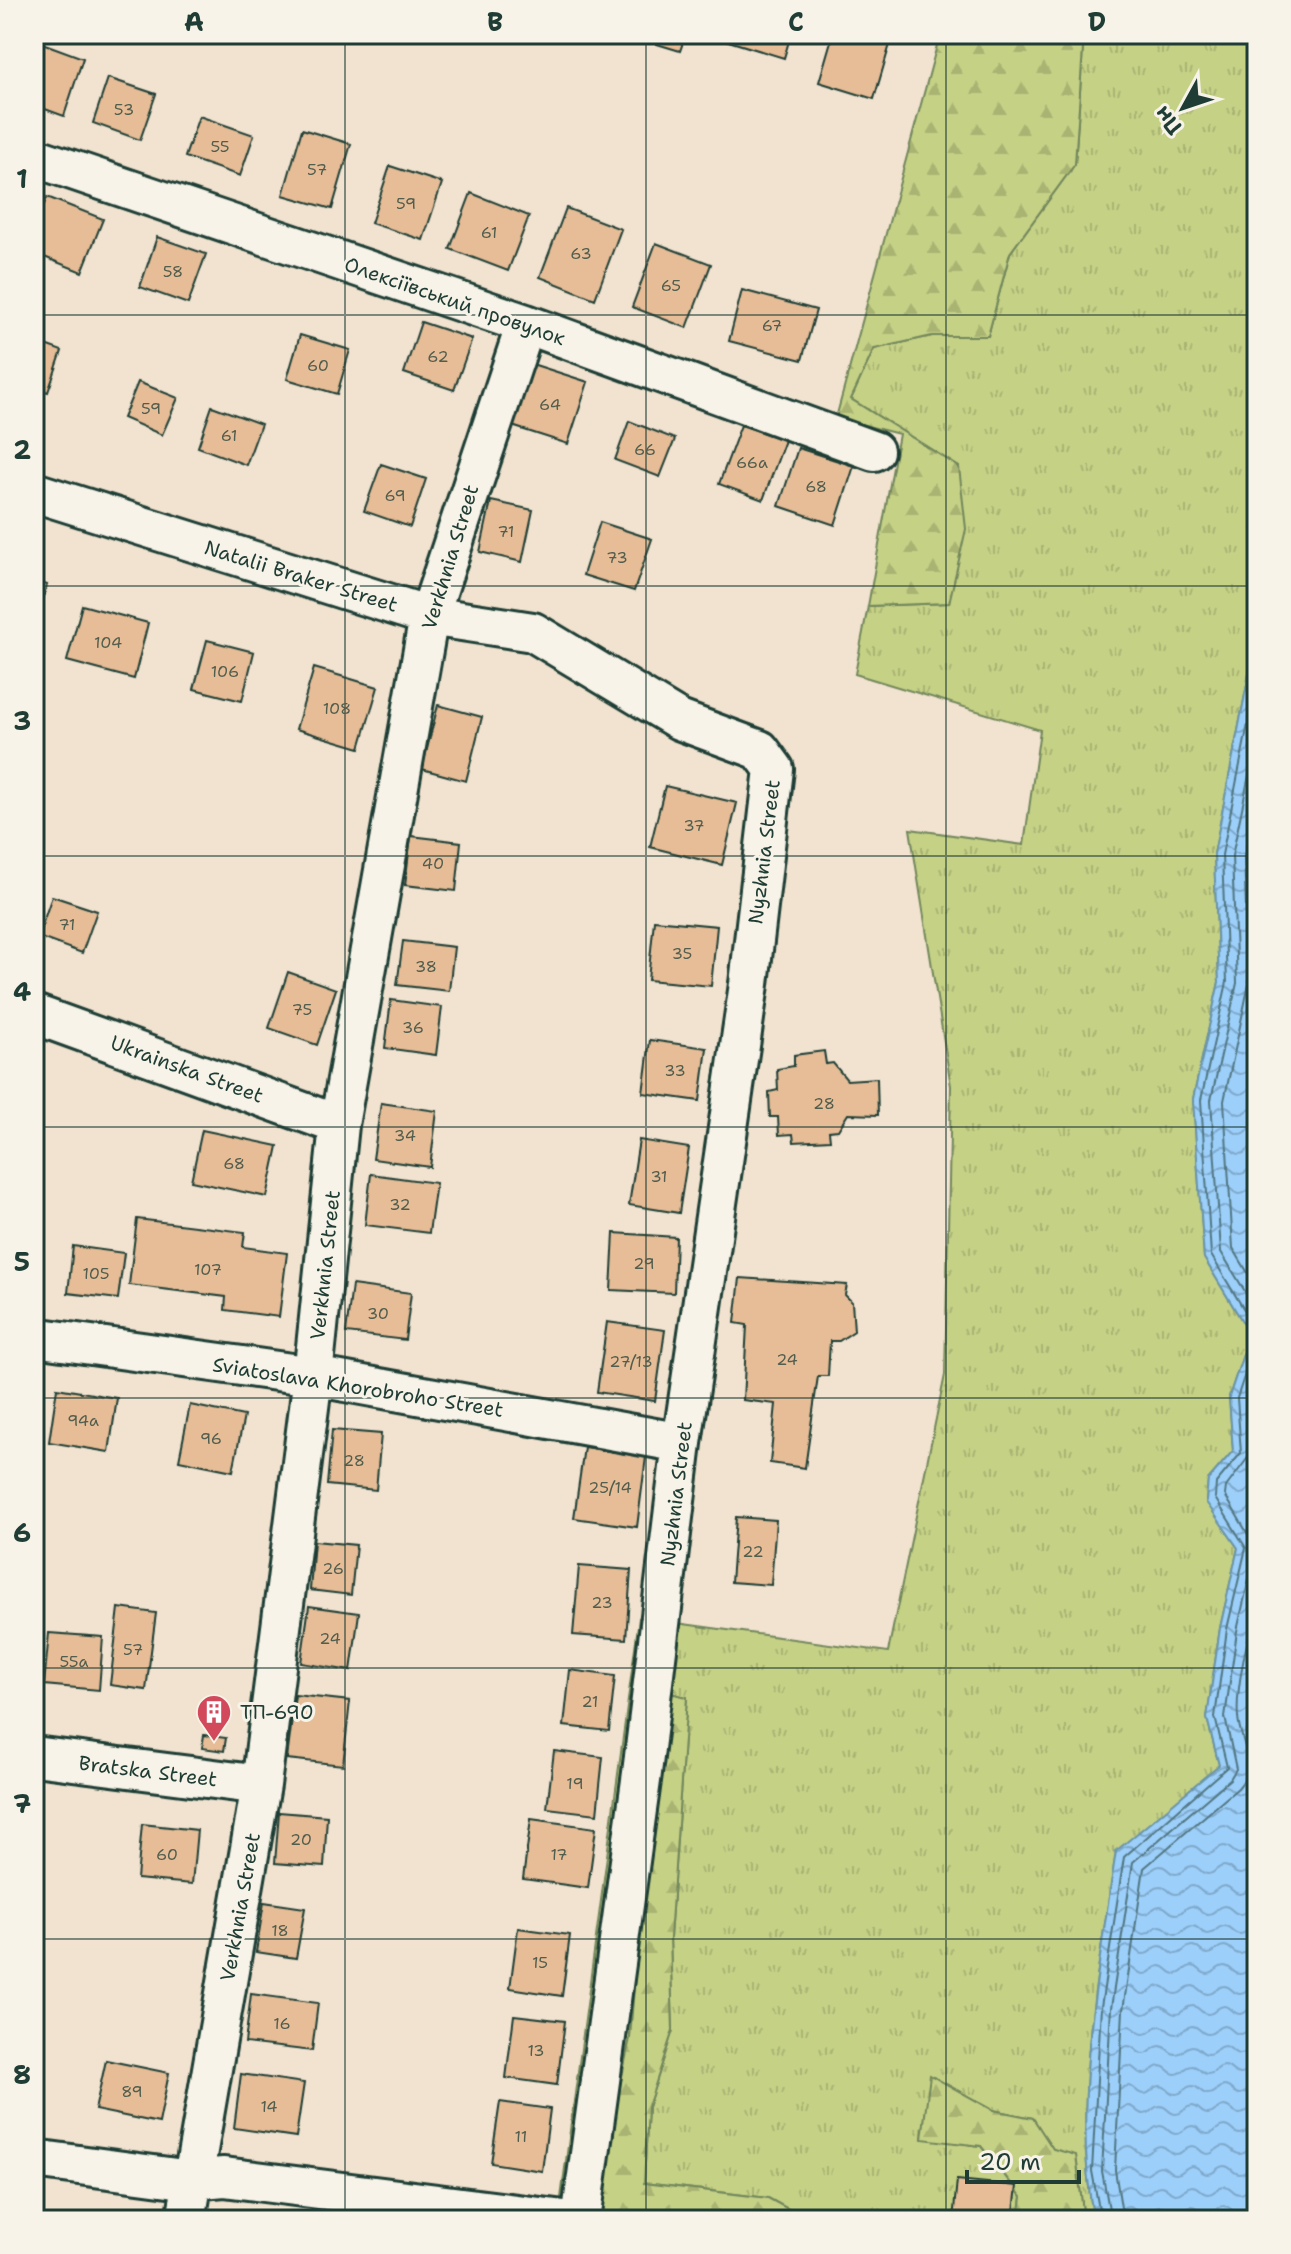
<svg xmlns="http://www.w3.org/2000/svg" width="1291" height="2254" font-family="'Shantell Sans',sans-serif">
<defs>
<pattern id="grass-tufts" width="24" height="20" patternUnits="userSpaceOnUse" patternTransform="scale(2)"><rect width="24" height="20" fill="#c5d185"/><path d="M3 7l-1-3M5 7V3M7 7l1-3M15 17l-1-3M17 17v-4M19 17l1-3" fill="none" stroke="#a9b473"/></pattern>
<pattern id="forest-firs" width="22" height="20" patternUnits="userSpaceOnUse" patternTransform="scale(2)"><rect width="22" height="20" fill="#c5d185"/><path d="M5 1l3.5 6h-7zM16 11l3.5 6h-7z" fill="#a9b473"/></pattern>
<pattern id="water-waves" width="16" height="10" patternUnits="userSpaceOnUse" patternTransform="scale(2)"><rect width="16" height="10" fill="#9ccffa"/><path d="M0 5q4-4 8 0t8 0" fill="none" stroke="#7fa9cb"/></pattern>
</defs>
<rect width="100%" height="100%" fill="#f2e3d0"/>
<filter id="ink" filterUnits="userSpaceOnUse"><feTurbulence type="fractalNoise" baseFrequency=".0125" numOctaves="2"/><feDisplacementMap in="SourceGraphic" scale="16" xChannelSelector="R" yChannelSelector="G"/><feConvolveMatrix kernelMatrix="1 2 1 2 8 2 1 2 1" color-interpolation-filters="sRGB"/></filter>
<g filter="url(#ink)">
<path fill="url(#grass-tufts)" stroke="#72875c" stroke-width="2" d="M1084,34H1251L1257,138L1254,470L1257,633L1214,854L1219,982L1193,1099L1204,1258L1250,1334L1229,1397L1233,1451L1208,1480L1206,1501L1238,1548L1220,1628L1207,1718L1219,1765L1116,1852C1099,1967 1071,2105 1094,2220H1084L1076,2156L1053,2149L1032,2118L993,2110L931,2076L922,2138L981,2146L1022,2197L1019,2220H808L768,2198L644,2183L648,2107L673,2030L670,1937L687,1697L657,1690L630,2038L592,2220H558L639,1618L888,1652L945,1375L951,1086L910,829L1024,845L1040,730L855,674L868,606L949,603L959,467L851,399L874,349L932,336H988L1010,253L1075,164Z"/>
<path fill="url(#forest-firs)" stroke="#72875c" stroke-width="2" d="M940,34H1084L1075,164L1010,253L988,336H932L874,349L851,399L959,467L966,529L949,603L868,606L899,434L836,418Z
M657,1690L687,1697L670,1937L673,2030L648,2107L644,2183L768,2198L808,2220H592L630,2038Z
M930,2075L993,2110L1033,2118L1053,2149L1076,2155L1084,2220H1019L1022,2197L981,2146L922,2139Z"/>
<path fill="url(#water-waves)" stroke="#6a95ab" stroke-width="2" d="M1257,633V2220H1094C1071,2105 1099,1967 1116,1851L1219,1765L1207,1718L1220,1628L1238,1548L1206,1502L1208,1480L1233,1451L1229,1397L1250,1334L1204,1258L1193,1099L1219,982L1214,854Z"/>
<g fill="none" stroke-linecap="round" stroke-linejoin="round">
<path stroke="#517783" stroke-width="2" d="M1257,679L1222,855L1227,982L1201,1100L1211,1255L1257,1331
M1257,737L1232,856L1237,983L1211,1100L1221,1252L1257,1311
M1257,798L1244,857L1249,984L1224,1101L1233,1248L1257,1288
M1101,2220L1092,2171L1101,2007L1124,1857L1227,1767L1215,1717L1227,1629L1246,1548L1215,1498L1216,1483L1241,1453L1237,1398L1257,1338
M1111,2220L1102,2171L1111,2008L1133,1862L1230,1779L1236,1769L1225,1717L1237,1631L1256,1548L1225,1495L1226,1487L1250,1455L1247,1399L1257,1370
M1123,2220L1115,2170L1123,2010L1144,1868L1238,1788C1259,1765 1240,1743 1238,1717C1235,1687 1250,1630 1257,1600"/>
</g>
<path fill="#e7bd97" stroke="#1f3d34" stroke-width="2" d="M624,34H686L680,51Z
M724,34H791L784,58L722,39Z
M833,34H893L874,99L819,82Z
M34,40L83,58L64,116L34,105Z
M108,78L156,94L140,140L93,123Z
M199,116L254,135L240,176L185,157Z
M302,129L351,144L332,209L283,195Z
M390,166L442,183L423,240L371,223Z
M471,193L529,216L508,271L450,249Z
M47,197L103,219L82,272L34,253V229Z
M566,208L621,229L595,299L540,277Z
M157,237L206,254L188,304L140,287Z
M656,243L711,264L687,328L632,307Z
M742,290L816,310L802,360L729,341Z
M421,322L472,339L454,390L404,373Z
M300,335L350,350L337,394L287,379Z
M34,341L62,351L48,392L34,388Z
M532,364L588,382L568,444L512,426Z
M138,382L178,398L162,435L123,418Z
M212,406L261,424L246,465L198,447Z
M629,421L675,439L660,477L615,460Z
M741,425L785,440L763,500L719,484Z
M798,448L854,466L835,525L779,506Z
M381,464L426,479L410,527L364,511Z
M491,501L533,510L522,562L480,552Z
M600,522L652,539L634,591L583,575Z
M34,581L47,585L34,626Z
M82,605L148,623L134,679L67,661Z
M207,640L254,652L242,701L194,689Z
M314,668L378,687L360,748L296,729Z
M438,705L482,717L466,781L422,769Z
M665,786L737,803L722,865L650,847Z
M411,836L461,842L456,891L405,885Z
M52,896L97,911L82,953L38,937Z
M654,920L717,926L711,986L648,980Z
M403,941L454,947L449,991L397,985Z
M288,972L336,989L317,1045L269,1028Z
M391,1000L442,1007L436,1055L385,1048Z
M650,1040L707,1048L700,1101L643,1093Z
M824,1051L826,1064L833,1063L847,1080L877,1078L878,1115L848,1114L838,1130L829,1131L830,1140L794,1142L793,1134L779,1135L778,1117H770L769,1092L778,1090L777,1069L794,1066V1055Z
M34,1058L43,1062L34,1089Z
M381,1103L437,1111L430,1167L373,1159Z
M202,1130L278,1146L267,1197L191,1181Z
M639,1140L689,1148L679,1213L629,1205Z
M371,1174L436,1183L429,1233L365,1225Z
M137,1219L245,1232L243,1247L287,1253L279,1317L225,1310L226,1297L129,1285Z
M614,1233L676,1237L674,1293L611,1290Z
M73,1246L124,1253L118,1299L68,1293Z
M740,1278L847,1285L845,1295L852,1302L854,1331L839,1341H830L828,1376H818L805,1468L770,1463L776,1404L743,1400L747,1325L735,1323Z
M352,1285L411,1293L405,1340L346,1333Z
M607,1322L665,1330L655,1401L597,1392Z
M57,1388L117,1398L109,1452L49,1442Z
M190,1405L244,1416L233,1471L179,1460Z
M332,1430L381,1434L376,1490L327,1485Z
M584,1447L646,1457L637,1527L574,1518Z
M736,1517L776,1520L771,1585L731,1582Z
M314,1541L356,1545L351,1595L310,1590Z
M579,1566L631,1570L626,1639L573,1635Z
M309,1606L359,1613L351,1671L301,1663Z
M119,1608L156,1613L146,1690L110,1685Z
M49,1633L103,1637L99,1690L44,1685Z
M570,1670L615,1676L609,1731L564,1726Z
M295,1695L350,1701L343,1765L287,1759Z
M204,1735L226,1738L224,1751L202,1748Z
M554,1751L603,1757L597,1814L547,1808Z
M279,1812L327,1816L324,1867L275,1863Z
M531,1819L596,1828L588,1888L523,1879Z
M142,1824L197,1830L192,1884L137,1879Z
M264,1902L305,1908L296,1958L256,1952Z
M518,1928L570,1935L562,1996L510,1988Z
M251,1994L318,2003L312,2051L245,2043Z
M514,2015L565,2021L557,2085L506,2078Z
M106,2060L169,2073L159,2123L95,2110Z
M241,2074L304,2083L296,2137L234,2128Z
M500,2102L550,2109L542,2171L491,2163Z
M957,2180L1017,2186L1013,2220H953Z"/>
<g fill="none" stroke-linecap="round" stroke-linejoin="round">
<g stroke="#1f3d34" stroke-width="44">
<path id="minor" d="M34,157L526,324L874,451
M34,492L429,616L533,632L679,720L760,750L774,769L749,984L682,1443L642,1773L581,2220
M34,1014L339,1125
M34,1337L313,1376L682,1443
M34,1756L261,1785
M34,2159L191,2180L224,2177L564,2220
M186,2220L261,1785L313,1376L339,1125L429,616L526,324"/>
</g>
<use href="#minor" stroke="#f7f3e8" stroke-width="38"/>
</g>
</g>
<path fill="none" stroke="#1f3d34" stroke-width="2" stroke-opacity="0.55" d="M345,34V2220M646,34V2220M946,34V2220M34,315H1257M34,586H1257M34,856H1257M34,1127H1257M34,1398H1257M34,1668H1257M34,1939H1257"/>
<defs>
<g id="building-pin" transform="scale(1.8)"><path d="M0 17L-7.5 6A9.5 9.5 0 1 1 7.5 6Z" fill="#d1495b" stroke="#f7f3e8"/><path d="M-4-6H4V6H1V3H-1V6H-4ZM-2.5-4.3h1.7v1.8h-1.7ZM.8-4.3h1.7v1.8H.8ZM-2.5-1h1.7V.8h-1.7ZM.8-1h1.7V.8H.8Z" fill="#fff"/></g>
</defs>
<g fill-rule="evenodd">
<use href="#building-pin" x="214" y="1712"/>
</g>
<g text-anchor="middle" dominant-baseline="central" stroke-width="6" stroke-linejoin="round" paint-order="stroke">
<g font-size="16" fill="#515d4d">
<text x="124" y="109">53</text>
<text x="220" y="146">55</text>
<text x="317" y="169">57</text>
<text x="406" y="203">59</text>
<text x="489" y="232">61</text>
<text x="581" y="253">63</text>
<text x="173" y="271">58</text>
<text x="671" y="285">65</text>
<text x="772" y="325">67</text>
<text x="438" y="356">62</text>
<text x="318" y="365">60</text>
<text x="550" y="404">64</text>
<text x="151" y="408">59</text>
<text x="229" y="435">61</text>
<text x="645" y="449">66</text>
<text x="752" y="462">66а</text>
<text x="816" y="486">68</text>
<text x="395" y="495">69</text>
<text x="506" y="531">71</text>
<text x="617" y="557">73</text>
<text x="108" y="642">104</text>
<text x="225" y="671">106</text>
<text x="337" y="708">108</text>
<text x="694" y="825">37</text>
<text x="433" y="863">40</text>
<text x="67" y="924">71</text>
<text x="682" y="953">35</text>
<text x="426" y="966">38</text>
<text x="302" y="1009">75</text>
<text x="413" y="1027">36</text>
<text x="675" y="1070">33</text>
<text x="824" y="1103">28</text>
<text x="405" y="1135">34</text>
<text x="234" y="1163">68</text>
<text x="659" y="1176">31</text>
<text x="400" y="1204">32</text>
<text x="644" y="1263">29</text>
<text x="208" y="1269">107</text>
<text x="96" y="1273">105</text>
<text x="378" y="1313">30</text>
<text x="787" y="1359">24</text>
<text x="631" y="1361">27/13</text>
<text x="83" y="1420">94а</text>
<text x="211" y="1438">96</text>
<text x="354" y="1460">28</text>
<text x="610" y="1487">25/14</text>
<text x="753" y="1551">22</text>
<text x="333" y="1568">26</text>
<text x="602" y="1602">23</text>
<text x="330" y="1638">24</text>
<text x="133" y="1649">57</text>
<text x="74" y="1661">55а</text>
<text x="590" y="1701">21</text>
<text x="575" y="1783">19</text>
<text x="301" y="1839">20</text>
<text x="167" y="1854">60</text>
<text x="559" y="1854">17</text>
<text x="280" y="1930">18</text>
<text x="540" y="1962">15</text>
<text x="282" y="2023">16</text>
<text x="536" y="2050">13</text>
<text x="132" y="2091">89</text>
<text x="269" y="2106">14</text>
<text x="521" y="2136">11</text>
</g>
<g font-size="20" fill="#1f3d34" stroke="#f7f3e8">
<text transform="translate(455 301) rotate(19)">Олексіївський провулок</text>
<text transform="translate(450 557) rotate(-73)">Verkhnia Street</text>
<text transform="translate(301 576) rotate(17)">Natalii Braker Street</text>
<text transform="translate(764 852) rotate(-83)">Nyzhnia Street</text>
<text transform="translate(187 1069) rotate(20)">Ukrainska Street</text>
<text transform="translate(325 1265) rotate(-84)">Verkhnia Street</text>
<text transform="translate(358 1387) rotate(9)">Sviatoslava Khorobroho Street</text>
<text transform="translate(676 1494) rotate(-83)">Nyzhnia Street</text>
<text transform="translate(148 1771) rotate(7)">Bratska Street</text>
<text transform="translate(240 1907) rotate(-80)">Verkhnia Street</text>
</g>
<g font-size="20" fill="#1f3d34" stroke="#f7f3e8" text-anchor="start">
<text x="240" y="1712">ТП-690</text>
</g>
</g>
<rect width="1291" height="2254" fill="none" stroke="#f7f3e8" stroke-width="88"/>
<g transform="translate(1183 108) rotate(230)" stroke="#f7f3e8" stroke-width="6" paint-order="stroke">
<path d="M0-6L14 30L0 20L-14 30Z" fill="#1f3d34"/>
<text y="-12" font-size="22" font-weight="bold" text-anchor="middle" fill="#1f3d34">Пн</text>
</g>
<path d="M967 2170v12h112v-12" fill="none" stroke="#1f3d34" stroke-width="4"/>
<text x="979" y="2170" font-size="24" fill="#1f3d34" stroke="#f7f3e8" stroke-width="6" paint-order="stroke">20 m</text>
<rect x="44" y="44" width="1203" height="2166" fill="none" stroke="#1f3d34" stroke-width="3"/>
<g font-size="26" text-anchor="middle" font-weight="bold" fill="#1f3d34">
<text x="194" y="31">A</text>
<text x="495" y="31">B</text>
<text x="796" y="31">C</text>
<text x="1097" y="31">D</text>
<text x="22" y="188">1</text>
<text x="22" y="459">2</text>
<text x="22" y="730">3</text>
<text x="22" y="1001">4</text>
<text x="22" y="1271">5</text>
<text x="22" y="1542">6</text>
<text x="22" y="1813">7</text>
<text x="22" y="2084">8</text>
</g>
</svg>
